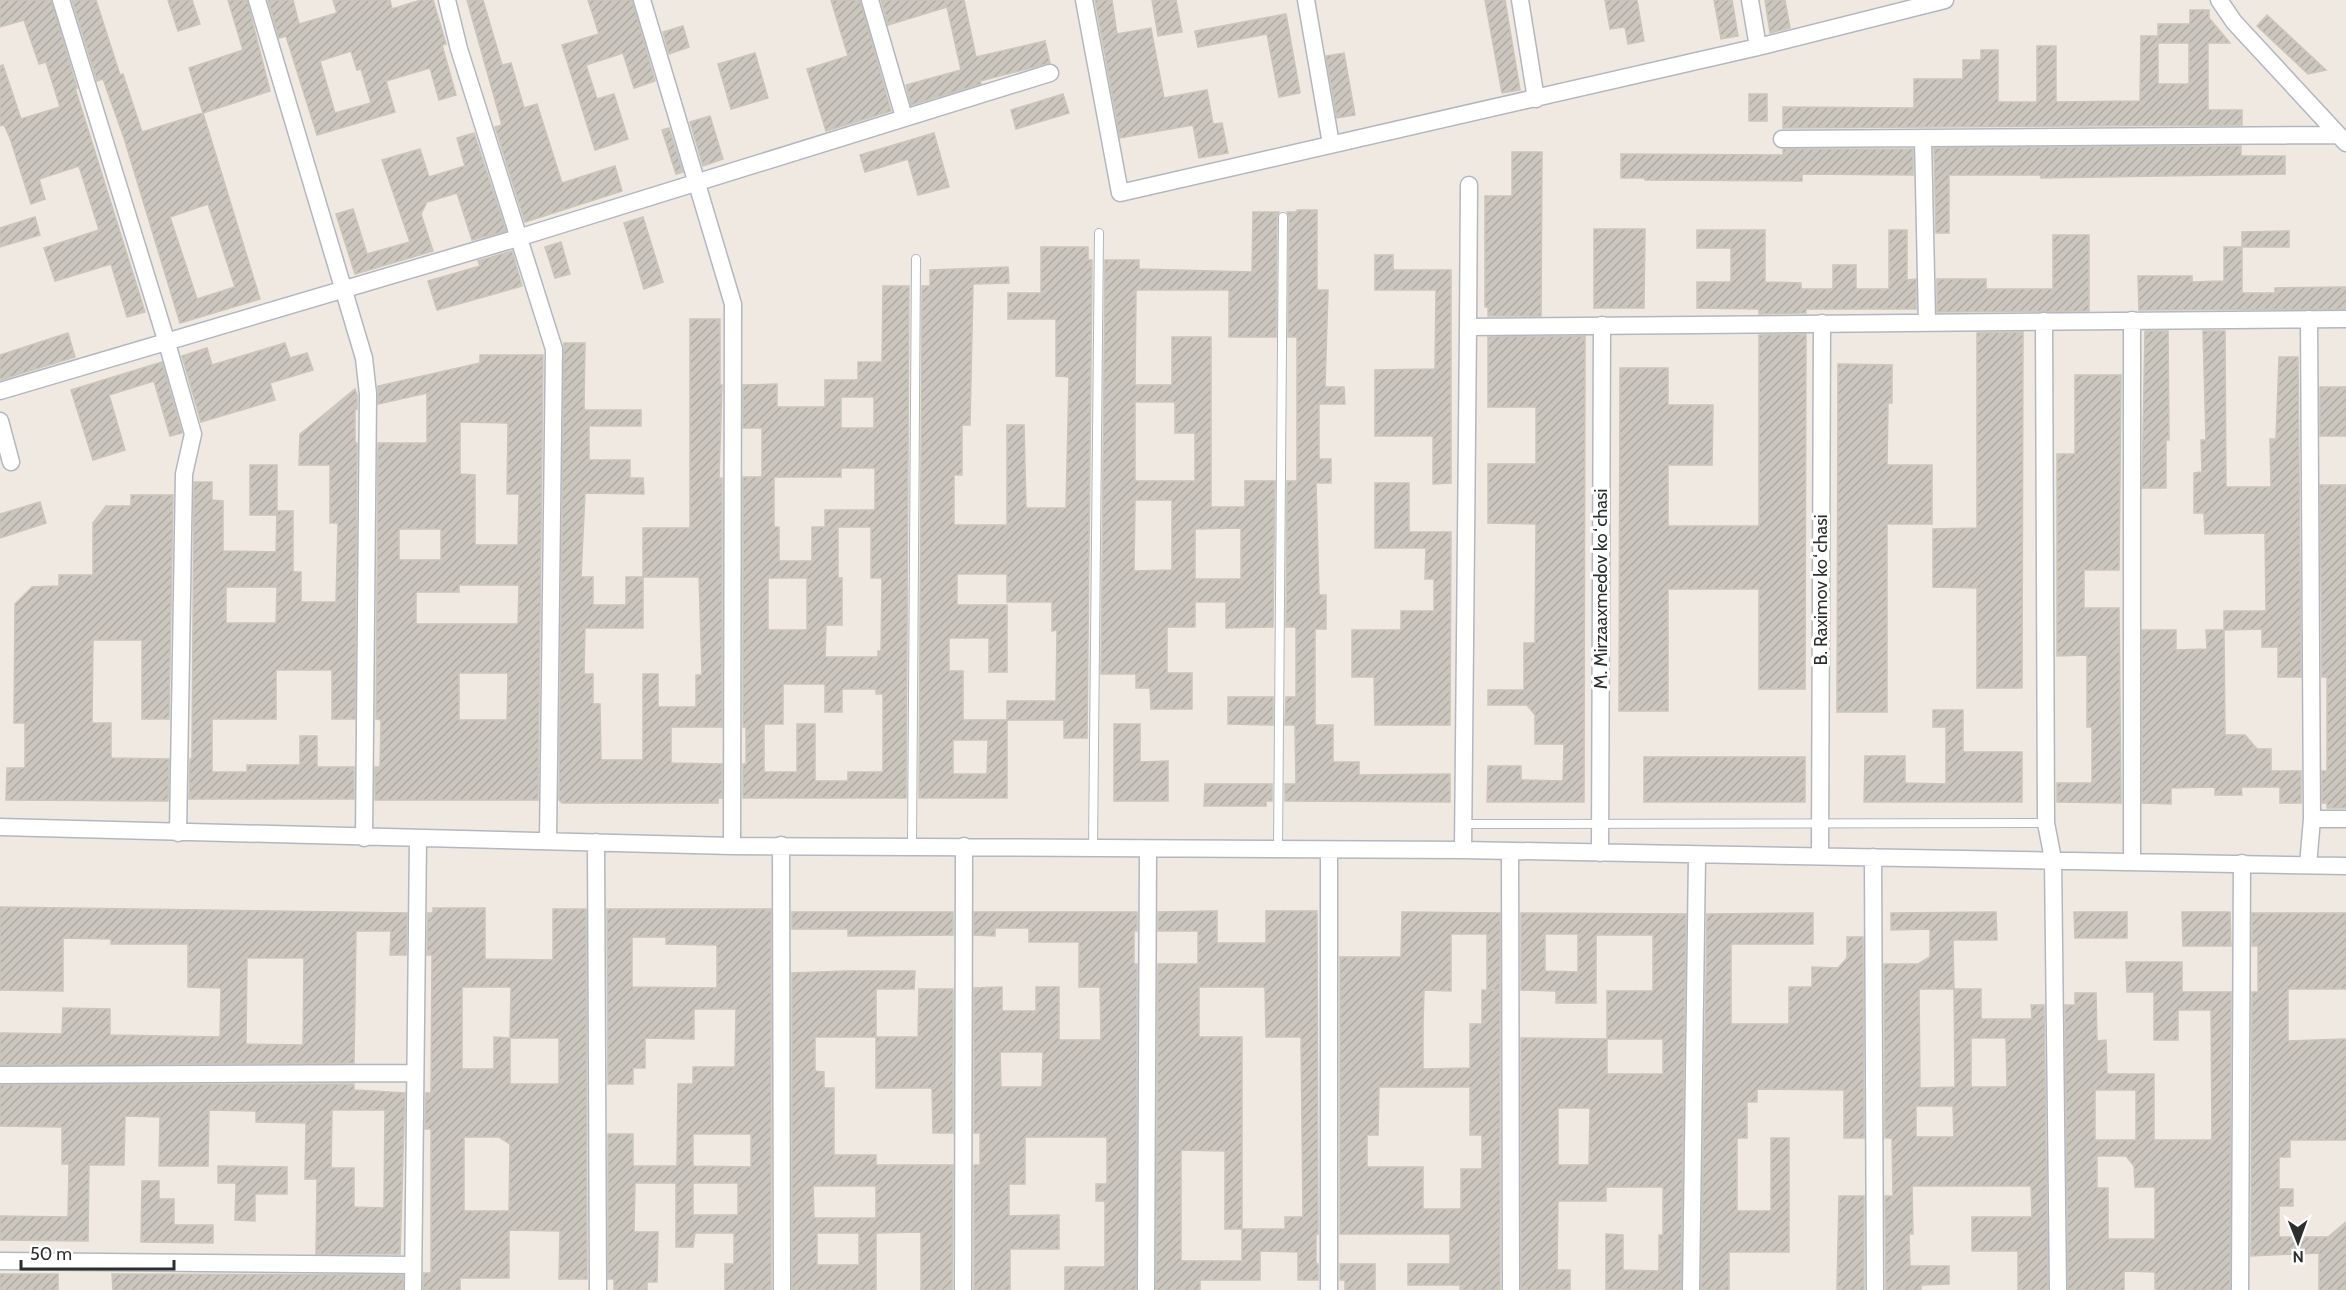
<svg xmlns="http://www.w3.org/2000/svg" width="2346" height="1290" font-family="Cabin,sans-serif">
<defs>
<pattern id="building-hatch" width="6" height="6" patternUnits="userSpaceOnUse" patternTransform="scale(1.5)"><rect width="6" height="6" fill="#cbc7bf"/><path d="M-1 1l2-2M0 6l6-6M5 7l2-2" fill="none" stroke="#afaba4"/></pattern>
</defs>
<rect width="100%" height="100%" fill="#efe9e1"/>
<path fill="url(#building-hatch)" stroke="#cbc5ba" stroke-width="1.5" fill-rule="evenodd" d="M0,0H51L77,88H75L145,312L127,317L111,264L55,281L44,248L99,230L79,166L39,179L45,199L31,204L10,138L4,125L0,126V66L3,65L21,119L60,107L46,62L39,64L24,20L0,27Z
M72,0H96L120,75L123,74L142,132L203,113L260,299L180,323L124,138L103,79L97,81ZM208,204L235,287L197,299L170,217Z
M168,0H192L200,24L178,31Z
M228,0H247L270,91L203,113L189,68L243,50Z
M268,0H293L299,24L337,13L333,0H390L392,9L421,0H433L446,44L442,45L456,95L439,100L430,68L386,81L395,112L317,135L286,36L279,38ZM351,51L357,70L361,69L371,103L335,113L320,61Z
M467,0H483L502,65L511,63L524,108L537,104L562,183L615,166L622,191L525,222L495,127L502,125Z
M588,0H632L655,81L634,88L623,53L586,65L597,99L614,94L628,139L595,150L562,45L599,34Z
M831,0H860L891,111L826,131L807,69L848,56Z
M881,0H964L976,57L1045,41L1050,63L980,81L981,84L911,105L906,85L961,70L947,7L888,25Z
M1095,0H1112L1117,34L1151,28L1164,98L1207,90L1213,124L1222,123L1228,153L1199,158L1193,125L1120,138Z
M1152,0H1176L1182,32L1158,36Z
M1485,0H1505L1520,90L1502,93Z
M1605,0H1637L1644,41L1628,44L1625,27L1610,29Z
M1714,0H1732L1738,36L1721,39Z
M1765,0H1785L1790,28L1770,33Z
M2190,10H2209V18L2230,43H2208V110H2242V125L1783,128V107L1914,108V79H1963V60H1981V50H1998V102H2037V46H2056V102L2140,101L2141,36H2158V84H2189V43H2158V24H2190Z
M1286,14L1300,93L1279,97L1267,34L1198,47L1195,31Z
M2267,15L2326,70L2308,74L2257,26Z
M683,26L689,47L669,54L663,32Z
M755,53L768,98L731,109L718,64Z
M1344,53L1355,115L1337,118L1326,56Z
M1063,94L1069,113L1016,129L1011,110Z
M1749,94H1767V121H1749Z
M710,116L723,159L703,166L690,122Z
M669,128L683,172L676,174L662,130Z
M474,133L506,231L472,240L457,193L427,202L421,214L433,251L355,274L336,214L353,209L367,254L410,242L382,160L420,149L429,177L465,166L457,138Z
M934,133L949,187L918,195L908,159L865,172L860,155Z
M2241,146V156H2285V174L2041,178L2040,175H1949V233H1936L1934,148Z
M1783,149H1913V175L1802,174V181L1645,180V178H1621V154L1783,155Z
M1512,152H1542L1541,316H1488V307H1485V196H1512Z
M1297,210H1317V290H1328L1325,387H1344L1345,404H1319V459H1331V483H1316L1319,595H1326V629H1315V725H1333V762H1359V775L1450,774V802L1285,801V784H1296L1295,725H1285L1286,697H1296V627H1286L1287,481H1297V337H1288L1289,217L1287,212H1297Z
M1253,212H1279L1277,217L1276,337H1229V290H1136L1135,385H1172V337H1211V507H1245V481H1275L1273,627L1226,628V602H1195V627H1167V673H1192V709H1151L1150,688H1136V674H1101L1105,260H1139V269L1252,272ZM1135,402H1175V433H1195V481H1135ZM1135,500H1172V570L1134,571ZM1241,528V579H1195V529Z
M35,217L40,235L0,247V228Z
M643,217L663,282L644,289L624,223Z
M1594,229H1645L1644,308H1594Z
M1697,230H1765V282L1801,283V289H1833V265H1856V289H1889V230H1907V280L1916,279V309H1806V313L1759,314V309L1697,308V282H1731V248H1697Z
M2289,231V247H2242V232Z
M2053,235H2089V311L1937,312V279H1986V289H2053Z
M561,242L570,274L555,278L545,247Z
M1041,247H1088V260H1092L1087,738H1064V720H1007V798H919L922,286H930V270L1008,267L1009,283L973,284L970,425H962V475H954V525H1007V425H1024L1026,508H1066L1069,377L1056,376V319H1008V293H1041ZM957,574H1007V602H1052V631L1057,630L1056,701H1007V720H963V671H949V638H989V672H1007V605H957ZM953,740H988L987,774H953Z
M2224,247H2242V293H2275V288L2346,287V309L2139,310L2138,276H2192V282L2224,281Z
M512,251L522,286L437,310L428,281L480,266L478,261Z
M1375,255H1393V270H1451V483L1433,484V436H1375V370L1435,369L1436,290H1375Z
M883,286H909L906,798H743V764H746V727H743V477H762V428H743V385L777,384V407H825V380H858V362H882ZM841,397H874V428H841ZM841,468H875V510H825V527H812V561H779V527H774V477H841ZM836,527H871V578H882L881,651H878V657H825L826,625H842V578H838V527ZM768,578H807V630H768ZM783,684H825V712H842V689H876V694H883V772H848V781H815V724H797V772H764V724H783Z
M690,319H720V385H722L719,478H722V727H671V763L722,764V798H718V803H562L559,800L564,343H585L584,410H641V426H589V460H630V478H643L644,494L585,493L581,577H593V605H626V577H643V528H690ZM643,577H699L702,675H696V707H658V674H643V760H601L600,704H593V674H584L585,628H643Z
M2145,331H2168L2169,440H2166V488H2142Z
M2203,331H2225L2226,487H2271L2270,439H2276L2279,357H2298L2301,677H2278V647H2262V629L2224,630V611H2266L2265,533L2205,534L2204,513H2194V473L2202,472L2201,440H2206Z
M2023,332L2022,688H1977V588L1933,587V529L1977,528V333Z
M68,333L75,357L0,380V355Z
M1806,334L1805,689H1759V589H1668V711H1619L1620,368H1668V405H1713L1712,465H1668V526H1759V335Z
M1585,336L1584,802H1487L1488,766H1521V780L1563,781L1564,744H1535V715L1527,705H1488V690H1524V643H1535L1536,524L1488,523V464H1536V407H1488V337Z
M285,343L290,358L307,353L313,370L270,383L275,400L201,422L182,356L207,348L212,365Z
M480,355H543L538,800H375V767H380L381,720L376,719L378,443H427V393L378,404V386L480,363ZM460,422L508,423L507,494H519L518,545H475V475L460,474ZM399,529H441V560H399ZM459,585H519L518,624H416V592H459ZM459,673H508L507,720H459Z
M162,362L182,433L170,436L154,381L109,395L125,450L93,460L71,390Z
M1838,364L1892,365V403H1888L1887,465H1932V524H1887V712H1837Z
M2075,375H2121L2119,570H2084V608H2119L2121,803L2057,802V783H2092V727H2087V655L2057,656V454H2075Z
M2320,387H2346V436H2320Z
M355,389L357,395V409L355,410V443H357L355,719H332V670H276V719H212V772H247V765H300V736H317V767H354V799H189L190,759H192L194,482H212V500L223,501V551L276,552L277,511H293V572H301V602H336L338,523H330V465H299L300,434ZM226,587H277L276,623H226Z
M250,465H277V515H250Z
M1375,483H1409V532H1451L1450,725H1375L1374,677H1352V630H1401V611H1434V579H1425L1426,548H1375Z
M2320,485H2346V808H2327V803H2322V771H2327V677H2322Z
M131,495H173L169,719H142V640H93L92,723H111V758L169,759L168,801L6,800L7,768H25V723H14L15,604L32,587L59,586V575H93V523L106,506H131Z
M40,502L46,523L0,538V514Z
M2142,630H2176V650L2207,649L2206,630H2224L2225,735H2245L2257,749H2271V771H2301V803H2280V787H2241L2242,795H2215V787L2171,788V804L2142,803Z
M1228,697H1273V725L1228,724Z
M1933,710H1963V752H2022V802H1864L1865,756H1905V783L1946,784V727H1933Z
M1114,724H1140V762L1168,761V801H1114Z
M1644,757H1805V802H1644Z
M1205,784H1272V801H1266V806H1204Z
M0,907L407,913L406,955H390L391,931H356L354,1063L0,1065V1033L62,1034L63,1008L110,1009V1035L220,1037L221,988L188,987V944H111V939L63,938V991L0,990ZM247,958H304L303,1045L246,1044Z
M433,908H485V959L553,960V909H586L587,1279H559L560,1231L509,1230V1278H460V1290H423L424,1273H431V1129H425L426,1093H431L432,955H427L428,913H433ZM462,987H511L510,1038L494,1037V1069H462ZM510,1038H559V1084H510ZM464,1137H499L510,1144L509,1211H464Z
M607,909H771V1290H725V1264H734V1233H695L693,1247H676V1183H635L634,1232H658L657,1282H647V1290H614V1279H608V1134H633V1166H677L678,1084H693V1067H735L736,1009H694V1039L645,1038V1068H633V1084H608ZM632,937H666V944L717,945V988L632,987ZM693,1134H751V1167L693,1166ZM693,1183H738V1215H693Z
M1217,911V943H1266V911H1317L1318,1234H1316V1264H1318V1280H1298V1252L1260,1251V1280H1200V1290H1156L1158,964H1198V931H1158V912ZM1199,987H1265L1266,1037H1301L1303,1217H1285V1229H1242V1037H1199ZM1181,1150L1225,1151V1229H1242V1261H1181Z
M792,912H953V935L848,936V929H792Z
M974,912H1137V931H1134V964H1137L1136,1290H1065V1267H1105V1201H1096V1184H1107V1137H1025V1184H1009V1216L1059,1215V1249H1010V1290H974V1165H980V1133H974V988L1002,987V1011H1036V987H1059V1040H1101L1100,987H1079V942H1029V928H995V936L974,935ZM1000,1052H1043L1042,1087H1001Z
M1402,912L1500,913V990H1487V934H1451V991L1424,990L1423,1024V1069L1470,1068V1024H1482V990L1500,991V1290H1460V1285H1408V1264H1450V1234H1340V957H1401ZM1379,1087H1470V1135H1482V1169H1461V1209H1423V1167H1367V1135H1378Z
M1996,912L1997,940H1953L1954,989H1981V1019H2032L2031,1005H2044L2048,1290H2018V1251H1972V1217H2032L2031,1186H1912L1913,1234H1909L1910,1266H1949V1284L1921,1285V1290H1886L1885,1196H1893L1892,1138H1885L1884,964H1918L1930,957V929L1891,930V913ZM1919,989H1954L1955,1087L1920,1088ZM1971,1038H2006L2007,1087H1971ZM1916,1106H1953L1954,1137H1916Z
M2074,912H2127V938H2075Z
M2182,912H2230L2231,946H2183Z
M1521,913L1686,914L1681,1290L1606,1289V1234L1623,1235V1270L1659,1271V1235H1663V1187H1606V1201H1558L1557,1270H1570V1289L1521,1290V1038L1607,1039V991H1653V935H1596V1003H1556V991L1521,990ZM1545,934H1578V972L1545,971ZM1607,1039H1663V1074H1607ZM1558,1108H1590L1589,1165H1558Z
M1813,913V944H1731V1024H1789V987H1812V967L1838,968L1847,958V937H1863L1864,1138H1844V1090L1757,1089V1102H1747V1138H1737V1211H1771V1138H1789V1252H1729V1290H1701L1707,914Z
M2252,913H2346V989H2288V1041L2346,1039V1140H2290V1157H2279V1189H2293V1206H2279V1237H2328L2346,1222V1290H2319V1253L2251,1256L2252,992H2258V946H2252Z
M2126,962H2182V992H2231L2230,1290H2155V1272L2124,1271V1290H2068L2065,1005H2075V993H2096L2097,1041L2106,1040L2107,1074H2154V1140H2212L2211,1010H2178V1040H2154V992H2127ZM2095,1090H2136V1140H2095ZM2097,1156H2126L2134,1166L2135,1187H2155V1239H2108V1188H2097Z
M848,971H915L914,989H876V1037H815V1071L824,1072V1088H834V1155H876V1165H953L952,1290H921V1232L876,1233V1290H792V973ZM813,1186H876V1218H814ZM817,1233H859V1265H817Z
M919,989H953V1133H933L932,1088H876V1037H918Z
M354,1084V1090L405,1093L400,1254H316L317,1179H305L306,1123L256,1122V1111L209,1110L208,1166H159L160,1117L125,1116L124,1165H89L88,1241L0,1240V1216L68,1217L69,1164H62V1127L0,1126V1085ZM332,1110H385L384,1208L354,1207V1168H331Z
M218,1166L287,1167V1194H255V1221L235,1220L236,1183H218Z
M142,1181H159V1199H174V1225H213V1243L141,1242Z
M1839,1196H1864V1290H1837Z
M1340,1264H1375V1290H1345V1280H1340Z
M0,1274H58V1290H0Z
M112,1274L403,1275V1290H113Z"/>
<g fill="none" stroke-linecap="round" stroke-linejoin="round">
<g stroke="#b4b7c1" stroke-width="10">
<path id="lane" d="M1462,824L2046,823
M912,846L916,259
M1093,849L1099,233
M1278,850L1283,217"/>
</g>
<g stroke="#b4b7c1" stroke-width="19">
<path id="street" d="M61,0L167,343L193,434L184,474L178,833
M257,0L364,358L368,394L364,838
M447,0L459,49L554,349L548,841
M642,0L733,304L732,846
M870,0L904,117
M1084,0L1120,193L1758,47L1945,0
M1306,0L1331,144
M1520,0L1536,99
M1750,0L1758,47
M2219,0L2234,22L2346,143
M1923,138L1927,322
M1782,139L2338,135
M2132,320V861
M2044,321L2046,823L2053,859L2058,1290
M1468,327L1469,185
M0,391L521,237L1050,73
M0,421L11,462
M2312,819H2346
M0,827L732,846L1463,850L2346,866
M596,842L598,1290
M781,845L782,1290
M1329,850V1290
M1463,850L1468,327L2346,319
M1510,852L1511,1290
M1600,853L1602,325
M1820,856L1822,323
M1873,857L1875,1290
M2308,865L2312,819L2309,319
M0,1075L415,1073
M0,1261L413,1265
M413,1290L418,839
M963,1290L964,846
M1146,1290L1148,849
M1691,1290L1697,855
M2240,1290L2242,863"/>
</g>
<use href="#lane" stroke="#fff" stroke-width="8"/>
<use href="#street" stroke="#fff" stroke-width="16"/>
</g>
<g text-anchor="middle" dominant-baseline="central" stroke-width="6" stroke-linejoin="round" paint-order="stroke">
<g font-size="18" fill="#2e2e2e" stroke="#fff">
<text transform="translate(1601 589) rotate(-90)">M. Mirzaaxmedov koʻchasi</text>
<text transform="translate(1821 590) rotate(-90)">B. Raximov koʻchasi</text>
</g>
</g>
<g transform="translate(2298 1242) rotate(179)" stroke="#ffffff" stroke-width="4.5" paint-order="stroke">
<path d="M0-4.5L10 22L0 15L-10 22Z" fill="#2e2e2e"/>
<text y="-9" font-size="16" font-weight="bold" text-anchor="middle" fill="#2e2e2e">N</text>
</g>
<path d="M21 1260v9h153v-9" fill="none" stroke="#2e2e2e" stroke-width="3"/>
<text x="30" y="1260" font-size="18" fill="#2e2e2e" stroke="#ffffff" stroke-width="4.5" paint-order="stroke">50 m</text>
</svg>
